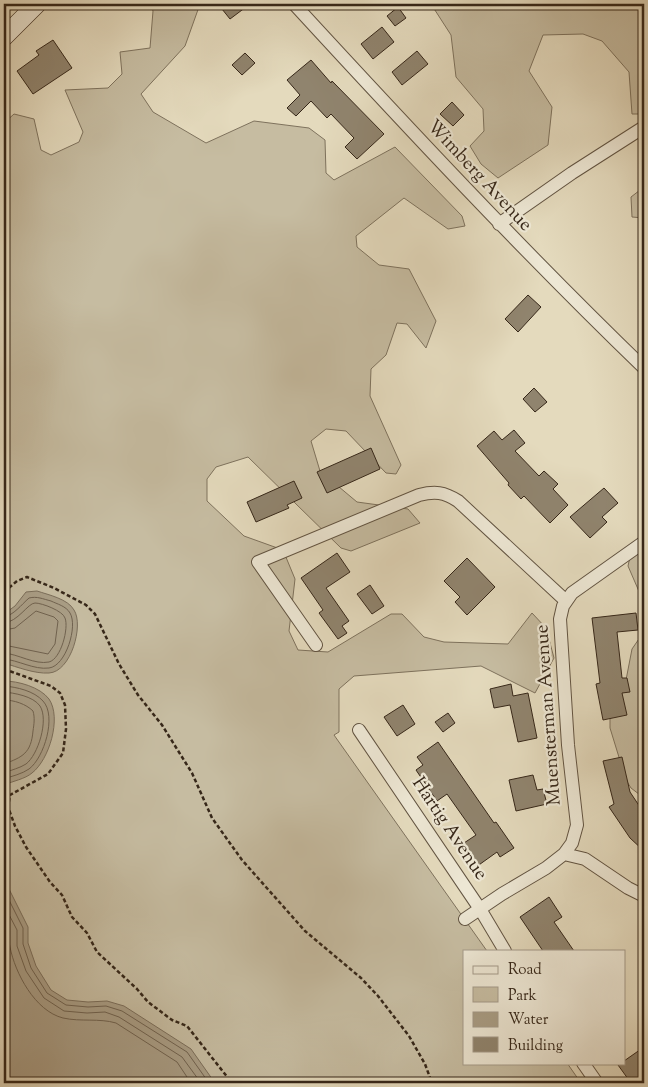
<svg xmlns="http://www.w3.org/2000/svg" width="648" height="1087" font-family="'Sorts Mill Goudy',serif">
<rect width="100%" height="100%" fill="#e4dabd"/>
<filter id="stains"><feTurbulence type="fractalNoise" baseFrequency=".004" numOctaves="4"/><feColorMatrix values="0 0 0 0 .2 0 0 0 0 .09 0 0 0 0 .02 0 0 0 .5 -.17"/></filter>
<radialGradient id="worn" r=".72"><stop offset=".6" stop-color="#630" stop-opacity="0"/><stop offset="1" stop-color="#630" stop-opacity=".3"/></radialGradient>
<path fill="#c6bca1" stroke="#7e725d" d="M151,4H200L185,46L141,94L153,112L206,143L254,121L309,128L325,140L326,173L334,180L395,147L462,216L465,226L448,229L404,198L356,236L357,247L379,265L409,269L436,321L426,348L407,324L397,323L386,355L371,369L370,396L401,465L396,474L386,473L346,431L326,429L311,441L320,471L357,502L408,509L420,523L351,551L341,548L248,457L216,467L207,479V501L244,536L283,550L295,579L289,631L298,650L328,652L391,614H402L424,637L444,642L508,644L532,613L546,628L554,658L535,693L481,666L354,676L339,689V732L334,735L487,951H464V1063H567L581,1083H4V123L14,114L34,119L41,150L51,155L79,142L83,132L65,90L108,88L122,74L120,52L150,48L153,11Z
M431,4H644V114H632L629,72L602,41L583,34L543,35L529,71L552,107L548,145L498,178L481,164L470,146L484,131L483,109L456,77L451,35Z
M644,187V218L632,217L631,197Z
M644,545V603L628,566L630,557Z
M644,621V798L631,788L626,780L610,728V718L626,680L632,649L643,633Z"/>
<path fill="#a99d85" stroke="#7b6e5a" d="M37,591C49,595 68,599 74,610C84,625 71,672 49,673C35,674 17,667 4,663V614L15,606L26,592Z
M4,681C18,681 40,687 49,699C62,718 49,760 32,773C25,779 13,781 4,785Z
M4,879L28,927V943L36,966L51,990L67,1000L88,1002L107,1001L124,1006L191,1049L215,1083H4Z"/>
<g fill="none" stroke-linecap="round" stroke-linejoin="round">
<path stroke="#70624f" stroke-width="1" d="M4,617C14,615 21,605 29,598C37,596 43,599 51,601C57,604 66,606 70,613C78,626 66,666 49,668C34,670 18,660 4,659
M4,623C18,622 28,603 35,603C42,603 63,611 65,618C69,628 61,659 49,662C35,665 18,654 4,653
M4,630L15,628L36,611L54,617L58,621L55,644L48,654L4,645
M4,686C17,687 34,691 43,701C57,716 44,758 29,769C22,774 12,776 4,779
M4,692C14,693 33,696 40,706C49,720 38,755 26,764C20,768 11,770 4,773
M4,700C14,700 26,704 33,711C35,718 34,724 33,731C31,753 23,757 4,764
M4,890L23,928V944L31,968L47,993L66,1005L88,1007L106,1006L122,1011L187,1052L209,1083
M4,905L17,930V946L26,971L44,998L64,1011L87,1013L105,1012L119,1017L182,1057L201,1083
M4,921C11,934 7,934 10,947C15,973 35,1011 63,1018C81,1022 99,1018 116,1023L177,1062L191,1083"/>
</g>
<path fill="#90846e" stroke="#362719" d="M218,4H250L230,19Z
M398,7L406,18L395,26L387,16Z
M382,27L394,42L373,59L361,44Z
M53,40L72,68L33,94L17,71L39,55L36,51Z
M417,51L428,64L402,85L392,72Z
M245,53L255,63L242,75L232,65Z
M311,60L331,83L332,81L384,134L357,159L345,147L354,138L331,114L327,118L311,101L296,116L287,108L300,95L287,80Z
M452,102L464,115L453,126L440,114Z
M528,295L541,307L518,332L505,319Z
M534,388L547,402L535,412L523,399Z
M514,430L525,443L515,451L539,476L544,471L558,484L553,489L568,505L550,523L524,496L521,499L508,485L509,483L477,446L494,431L502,440Z
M371,448L380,469L327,493L317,472Z
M294,481L302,498L287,505L289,508L256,522L247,502Z
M604,488L618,503L602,517L607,522L590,538L570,517Z
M337,553L350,572L326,588L349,621L342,626L347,633L338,639L319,613L323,610L301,578Z
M467,558L495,587L467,615L455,602L460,597L444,581Z
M370,585L384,606L372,614L357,594Z
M636,613L638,630L617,632L622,678H627L630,692L622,693L627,715L603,720L596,684L600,683L592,618Z
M511,684L513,696L528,693L537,738L518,742L510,705L494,708L490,689Z
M403,705L415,724L397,736L384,717Z
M448,713L455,723L443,732L435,722Z
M438,742L494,823L496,822L514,848L500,857L497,852L476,867L461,845L476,835L447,794L437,801L416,770L423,765L417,757Z
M622,757L630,792L644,813V851L630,838L609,807L614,804L603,761Z
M533,775L537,790L543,789L547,804L516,811L509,780Z
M549,897L562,917L554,922L574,951H543L520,917Z
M644,1047V1081L641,1083H631L618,1065L624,1063V1061Z"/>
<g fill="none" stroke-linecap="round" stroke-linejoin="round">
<g stroke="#625442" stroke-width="14">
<path id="street" d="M294,4C408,128 523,251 644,368
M499,224L572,173L644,127
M316,645L258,562L419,495C435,491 444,492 458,501L566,601
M359,730L480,909L505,951
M564,854L585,859L628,888L644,896
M465,919L502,894L546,868L564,854L572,843L577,825L568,745L560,619L563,606L572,593L644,542
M583,1063L597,1083"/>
</g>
<g stroke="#362719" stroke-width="19">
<path id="secondary" d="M4,37L37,4"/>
</g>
<path stroke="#362719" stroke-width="2.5" stroke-dasharray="4 2.5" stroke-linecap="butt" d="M4,592L17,581L27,577L54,588L86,605L95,614L119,664L138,695L162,725L192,773L212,818L242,860L305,931L361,978L378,996L409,1036L425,1064L432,1083
M4,669L51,686L60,693L65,705L66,729L63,753L48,774L10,795L8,807L15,826L26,847L50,882L62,895L72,917L87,933L97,952L137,989L148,1002L172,1020L187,1026L232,1083"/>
<use href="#street" stroke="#ede7d4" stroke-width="12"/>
<use href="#secondary" stroke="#ede7d4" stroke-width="18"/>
</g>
<g text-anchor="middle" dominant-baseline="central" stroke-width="4.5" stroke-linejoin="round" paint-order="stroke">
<g font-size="19" fill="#362719" stroke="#ede7d4">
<text transform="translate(479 176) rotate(47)">Wimberg Avenue</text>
<text transform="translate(549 715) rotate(-94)">Muensterman Avenue</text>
<text transform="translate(449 829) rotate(56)">Hartig Avenue</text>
</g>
</g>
<rect width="648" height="1087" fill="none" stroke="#e4dabd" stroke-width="20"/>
<rect x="5" y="5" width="638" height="1077" fill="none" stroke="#362719" stroke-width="2.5"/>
<rect x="10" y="10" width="628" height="1067" fill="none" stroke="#362719"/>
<rect x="463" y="950" width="162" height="115" fill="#ede7d4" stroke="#a49a89"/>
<rect x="473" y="966" width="25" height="8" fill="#ede7d4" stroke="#a49a89"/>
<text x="508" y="974" font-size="15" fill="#362719">Road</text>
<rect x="473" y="987" width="25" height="15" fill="#c6bca1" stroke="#a49a89"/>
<text x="508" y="1000" font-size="15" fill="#362719">Park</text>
<rect x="473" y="1012" width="25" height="15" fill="#a99d85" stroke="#a49a89"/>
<text x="508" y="1024" font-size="15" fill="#362719">Water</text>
<rect x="473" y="1037" width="25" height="15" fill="#90846e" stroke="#a49a89"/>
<text x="508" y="1050" font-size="15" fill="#362719">Building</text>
<rect width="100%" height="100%" filter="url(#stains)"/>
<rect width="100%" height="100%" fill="url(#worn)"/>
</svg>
